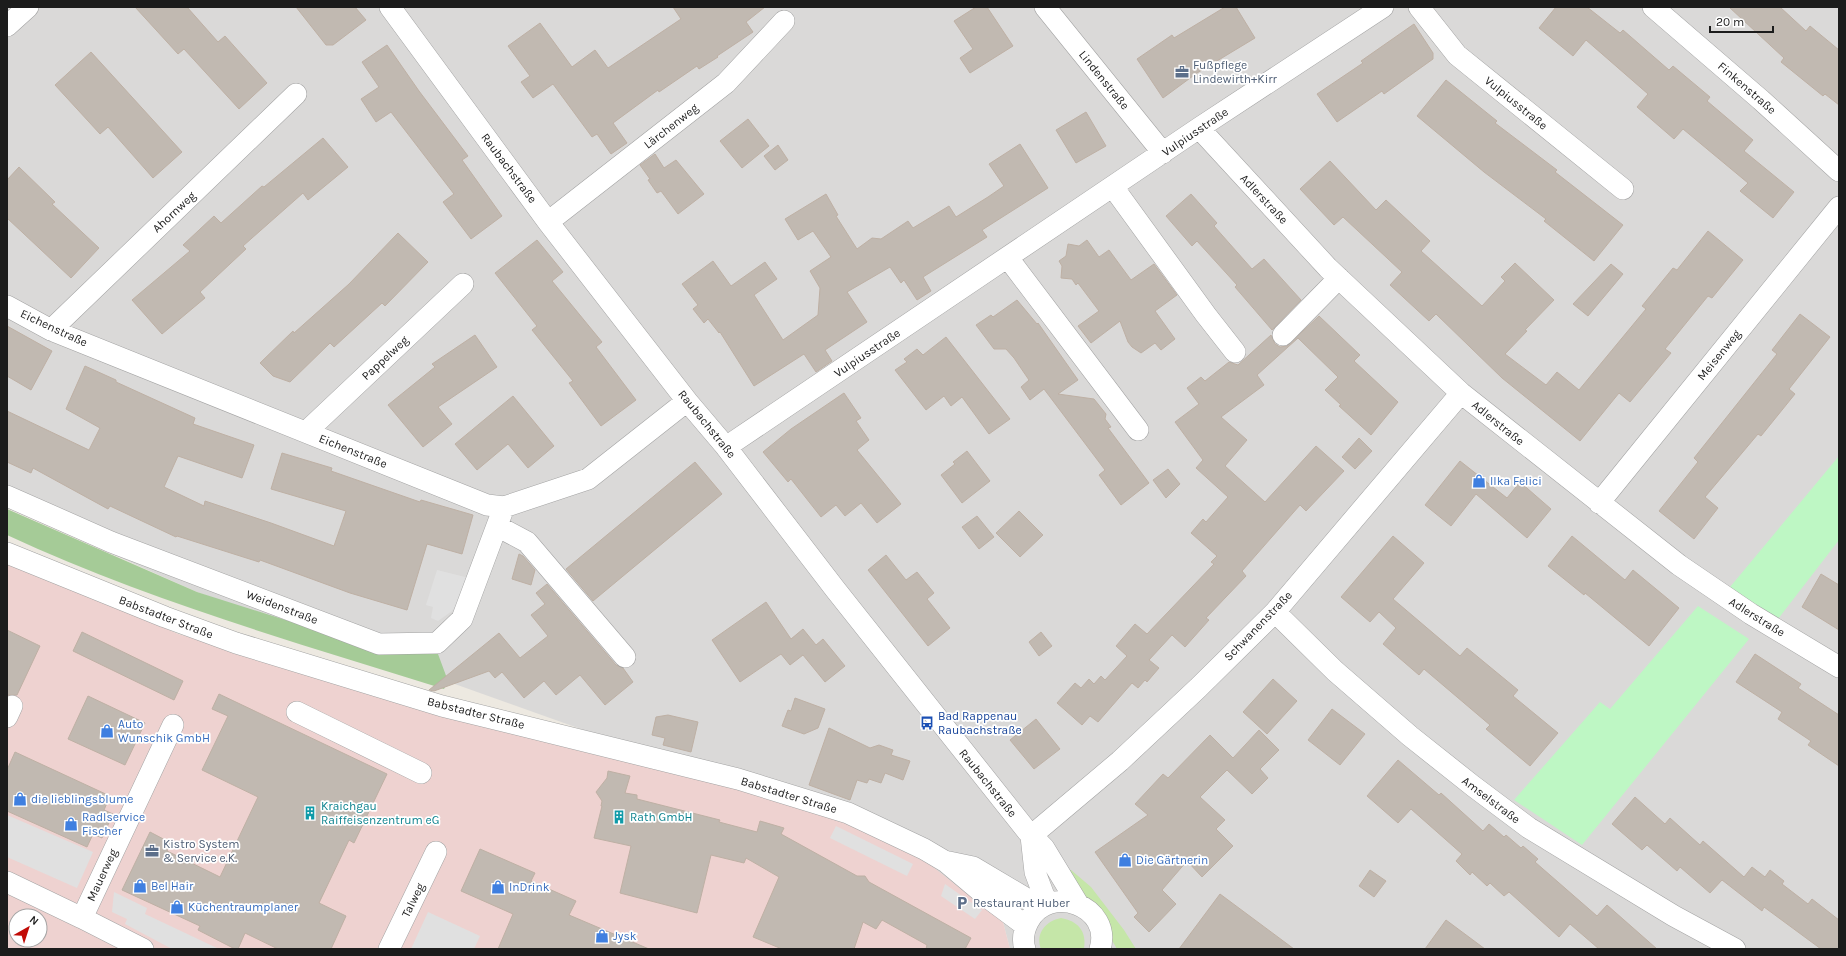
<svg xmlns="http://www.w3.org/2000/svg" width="1846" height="956" font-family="Karla,sans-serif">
<rect width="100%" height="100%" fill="#ede9e1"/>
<path fill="#dad9d8" d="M7,7H1839V949H1010L1003,922L760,793L197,592L7,507Z"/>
<path fill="#eed2d0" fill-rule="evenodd" d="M7,556L178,634L760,793L843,822L928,863L1003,922L1010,949H7ZM16,916H40V940H16Z"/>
<path fill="#c5e6a8" d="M1065,870H1071L1091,887L1124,930L1136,949H1117L1088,899L1079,890Z
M1061,918C1078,921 1087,931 1084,949H1041C1035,933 1046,921 1061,918Z"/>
<path fill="#a5cb97" d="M7,509L197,592L380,650L438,654L448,681L444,689C297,643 147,600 7,535Z"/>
<path fill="#bef7c4" d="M1839,456V540L1778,619L1730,587Z
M1698,606L1749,639L1582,845L1514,800L1600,702L1610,709Z"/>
<path fill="#e0e0e0" d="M437,570L469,578L462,598L452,611L438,621L431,618L433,607L426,605Z
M7,815L93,852L77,888L7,857Z
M836,826L913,864L907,876L830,838Z
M945,884L982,910L975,919L941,896Z
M114,892L147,908L145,914L219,949H172L125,924L127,919L112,912Z
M428,912L480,936L474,949H411Z"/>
<path fill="#c1b9b1" stroke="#beb0a4" d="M135,7H187L218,42L225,36L267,83L239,109L184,49L178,54Z
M296,7H355L366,20L333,45H326Z
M673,7H765L746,22L753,32L717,56L718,57L699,69L697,66L659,92L658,90L613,123L627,143L611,154L597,134L592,137L553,84L533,98L521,82L530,76L508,46L540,23L572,67L595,50L608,68L681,19Z
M976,7H987L1013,46L970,73L960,58L973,49L954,21Z
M1225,7H1236L1255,38L1197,73L1163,98L1137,59L1172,35L1174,38Z
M1556,7H1587L1620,33L1623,30L1669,70L1673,66L1710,97L1707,101L1753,140L1744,151L1794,192L1773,218L1740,191L1748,183L1683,129L1674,139L1637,107L1648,94L1586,40L1573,56L1539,28Z
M1729,7H1780L1806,31L1810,26L1839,50V105L1825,94L1823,96L1781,62L1784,58Z
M1414,24L1433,53V59L1384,94L1382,91L1337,122L1317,94L1363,63L1361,61Z
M387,45L419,91L468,156L462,160L502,216L471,239L443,202L454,194L391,112L376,122L361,99L379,87L362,62Z
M91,52L182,152L153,178L108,127L100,134L55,85Z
M1446,80L1497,121L1495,123L1557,170L1555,172L1623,225L1594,261L1544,221L1546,219L1484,172L1417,116Z
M1086,112L1106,146L1076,163L1056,130Z
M748,119L769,146L742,168L720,141Z
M323,138L348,167L308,200L303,193L243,246L246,249L200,292L205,298L162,334L132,300L190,251L183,245L214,216L221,223L262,186L264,187Z
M1020,144L1048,188L982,230L987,237L923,277L931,291L917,300L904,280L901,283L890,267L847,292L867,322L825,350L832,361L816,372L804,354L754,386L720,332L719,333L708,319L704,323L693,309L698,305L682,284L713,261L731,286L765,262L777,279L754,295L783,340L818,315L820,288L810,271L831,257L813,231L798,240L785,219L826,194L838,215L836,216L857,249L872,238L881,239L908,221L913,228L949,206L956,217L988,197L1004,186L989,164Z
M778,145L788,160L775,170L764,156Z
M655,154L664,168L676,160L704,194L678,214L661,191L657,193L648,180L650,179L640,165Z
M1330,161L1376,210L1386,200L1430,241L1421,251L1482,306L1505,281L1501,277L1515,263L1554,300L1525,330L1527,331L1505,354L1546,385L1557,372L1579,390L1646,309L1642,306L1673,268L1677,270L1708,231L1743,260L1712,298L1708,296L1665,349L1671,353L1630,402L1619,393L1580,441L1502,378L1436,314L1429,321L1390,285L1402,272L1343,217L1334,225L1300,189Z
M19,167L55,202L52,204L99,248L71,278L7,218V180Z
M1191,194L1217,223L1214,226L1252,269L1264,259L1301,300L1272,330L1235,287L1237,285L1197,241L1192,246L1166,216Z
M398,233L428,262L385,306L382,303L334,347L330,343L290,382L273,376L260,363L293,331L294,333L349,284Z
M537,240L563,272L552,281L602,342L596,347L636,400L601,426L569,383L573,381L532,330L537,326L495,273Z
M1087,240L1099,257L1109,250L1131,280L1154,264L1177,295L1155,311L1175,339L1161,350L1155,343L1141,353L1132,347L1128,342L1120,321L1091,343L1078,326L1099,311L1078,283L1076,285L1072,279L1061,278L1062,266L1059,261L1066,256L1068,244L1079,246Z
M1611,264L1623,274L1588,316L1573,304Z
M1017,300L1037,324L1038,323L1078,380L1058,394L1094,399L1106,414L1105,419L1111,427L1108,428L1149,483L1121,505L1099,475L1105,470L1044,389L1030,400L1021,387L1029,380L1014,358L1006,349H994L976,325L991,315L993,317Z
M1800,314L1830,337L1789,389L1795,394L1761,436L1758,434L1705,497L1718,508L1694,539L1659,511L1698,462L1694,458L1777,354L1772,350Z
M1319,316L1360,355L1354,361L1398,402L1371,435L1339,406L1341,405L1325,390L1338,377L1298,338L1257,375L1264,385L1221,417L1247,440L1225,466L1265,502L1316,446L1344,471L1306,511L1300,505L1242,571L1246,576L1206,618L1209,620L1185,647L1172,635L1149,660L1159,668L1147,682L1145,680L1138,688L1132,683L1098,722L1090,716L1082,725L1057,703L1075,683L1081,688L1089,679L1094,684L1101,676L1105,680L1127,656L1116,646L1135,624L1147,634L1214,564L1211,562L1217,556L1191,533L1203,519L1206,522L1228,497L1196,468L1203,460L1175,422L1199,404L1187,388L1201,377L1205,381L1229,362L1238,365L1271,335L1275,344L1280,347L1287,346Z
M7,326L52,351L31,390L7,376Z
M475,335L497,367L438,407L452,424L423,447L388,405L435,367L432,364Z
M946,337L1010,419L989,434L962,397L951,406L944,396L926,410L895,370L907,362L904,359L917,349L923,355Z
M85,366L116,380V382L195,418L193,424L254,445L242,478L178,456L164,487L204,506L205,501L271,523L334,546L346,511L271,489L282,453L332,468L331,471L420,502L421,500L473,515L462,554L427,544L407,610L350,593L260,560L259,562L177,536L176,537L110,506L108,509L33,468L31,473L7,462V411L89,450L100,428L66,409Z
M844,393L861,418L856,421L869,440L857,450L901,504L877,523L861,503L845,516L836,505L821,517L791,479L788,482L763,452L791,429Z
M513,396L554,446L528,468L508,444L477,470L455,444Z
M1359,438L1372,451L1355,469L1342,457Z
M967,451L990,481L962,503L941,475L955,464L953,462Z
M1460,461L1507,498L1520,482L1551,509L1527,538L1476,494L1451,526L1425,505Z
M695,462L722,494L593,601L566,569Z
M1168,469L1180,484L1166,498L1153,480Z
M1019,511L1043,535L1020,557L996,533Z
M977,516L994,537L979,549L962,527Z
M1393,536L1424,563L1393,599L1460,656L1467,648L1518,690L1513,696L1558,733L1530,766L1486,729L1490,725L1424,669L1419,675L1383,644L1396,628L1379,612L1370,622L1341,597Z
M1572,536L1625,580L1633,570L1679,608L1649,646L1585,593L1584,595L1548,566Z
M519,554L523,556L535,570L531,585L512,579Z
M886,555L906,580L917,572L934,593L927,599L950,628L928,646L868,570Z
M1821,574L1839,585V630L1802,607Z
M547,584L616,665L623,668L633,682L605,705L580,675L556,695L544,681L524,698L502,672L495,678L489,671L434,691L429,690L499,633L520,658L548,636L531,615L545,604L536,593Z
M766,602L791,639L803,629L816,645L823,639L845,666L825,682L803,655L790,665L781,654L740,682L712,640Z
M7,630L40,646L17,695H7Z
M82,632L183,681L174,700L73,651Z
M1041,632L1052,646L1039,656L1029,642Z
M1755,654L1801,684L1798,688L1839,715V766L1808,745L1811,741L1778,719L1782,712L1736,682Z
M1273,679L1297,701L1267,734L1243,712Z
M219,694L387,774L354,843L349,840L319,903L346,916L331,949H278L245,933L238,949H235L198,930L200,926L122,890L150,832L171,843L167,851L220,877L258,797L202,770L228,716L212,709Z
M88,696L145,723L125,765L68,739Z
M795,698L825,709L818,728L804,734L782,726L788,710L791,711Z
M1332,709L1365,734L1340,765L1308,740Z
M668,715L698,722L691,752L663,745L665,738L652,735L656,717Z
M1036,719L1060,749L1034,769L1010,740Z
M829,728L870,748L879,745L893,750L891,755L910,761L903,780L885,773L881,783L869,779L867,783L857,780L850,800L809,785Z
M1259,730L1279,750L1260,769L1268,778L1252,794L1227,770L1200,797L1225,820L1216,829L1233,846L1202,877L1187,861L1162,890L1176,904L1149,932L1134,917L1138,913L1095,852L1148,815L1135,804L1163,774L1168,778L1210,735L1233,758Z
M15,752L110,796L104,810L113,814L102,838L93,834L87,847L7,811V770Z
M1398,760L1439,795L1441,793L1483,831L1489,824L1504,837L1506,835L1521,848L1523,846L1538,859L1535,862L1597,916L1607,905L1657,949H1599L1570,924L1559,937L1509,892L1504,896L1490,883L1487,886L1472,872L1470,875L1456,861L1462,854L1411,809L1398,823L1367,796Z
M608,771L630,776L625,793L637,795V799L720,820L719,822L757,832L760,821L784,828L781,834L857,876H865L869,882L971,938L965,949H926L927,945L882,920L876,929L863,922L854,949H782L753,937L779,877L746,858L744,863L711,855L697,913L620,893L631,846L594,838L602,806H601L602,801L596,792L607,778Z
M1635,797L1665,824L1670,818L1700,845L1703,841L1744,877L1752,867L1765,877L1770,870L1784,881L1782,884L1808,904L1812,899L1839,920V949H1821L1764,907L1762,911L1722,880L1710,893L1680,867L1677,871L1647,845L1642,850L1612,824Z
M480,849L535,873L531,881L576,901L569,915L649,949H498L513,914L461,891Z
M1370,870L1386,881L1374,897L1359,886Z
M1220,894L1294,949H1179Z
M1446,920L1485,949H1425Z"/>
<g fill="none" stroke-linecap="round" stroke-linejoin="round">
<g stroke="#a3a3a3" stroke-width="22">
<path id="minor" d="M390,7L548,222L687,401L726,447L835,589L1027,831L1044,848L1078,904
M1045,7L1163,153
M1419,7L1457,55L1623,189
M1653,7L1761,100L1839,171
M7,26L28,7
M1199,128L1328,268L1461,393L1679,565L1751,614L1839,667
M1113,187L1206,315L1235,352
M548,222L726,83L784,21
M1008,258L1138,430
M7,306L51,330L487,505L504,507L588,479L687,401
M51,330L296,94
M1283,335L1339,278
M306,432L463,284
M726,447L1199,128L1383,7
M7,496L111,542L379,644L437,643L462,619L504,507
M1599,503L1839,207
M497,526L527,542L625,657
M7,553L165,617L236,643L442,706L738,779L848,813L924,849L946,862L991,900L1026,926
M1275,612L1335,671L1410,736L1473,786L1529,828L1674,916L1735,949
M297,712L421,773
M7,717L12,706
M1031,836L1120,761L1198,688L1275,612L1461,393
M1031,836L1035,872L1047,904
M949,862L973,867L1027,899L1043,906
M7,882L82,918L143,949
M82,918L173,725
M389,949L436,852
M1025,949C1022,940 1024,930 1028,922C1049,882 1113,906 1100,949"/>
</g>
<use href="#minor" stroke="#fff" stroke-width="21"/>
</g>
<defs>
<g id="office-bare" transform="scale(1.08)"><path d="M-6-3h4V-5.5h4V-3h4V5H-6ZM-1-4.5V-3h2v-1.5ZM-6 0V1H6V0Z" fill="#5c6f8a" stroke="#fff" stroke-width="2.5" paint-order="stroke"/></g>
<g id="shop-bare" transform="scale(1.08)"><path d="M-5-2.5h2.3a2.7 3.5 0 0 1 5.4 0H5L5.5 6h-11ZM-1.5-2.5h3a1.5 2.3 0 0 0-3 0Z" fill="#3f7fe0" stroke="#fff" stroke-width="2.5" paint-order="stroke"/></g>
<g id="bus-bare" transform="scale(1.08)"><path d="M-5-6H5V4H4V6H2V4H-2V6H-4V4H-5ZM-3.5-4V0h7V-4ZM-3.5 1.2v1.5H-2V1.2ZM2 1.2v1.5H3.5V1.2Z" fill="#1a4fb4" stroke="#fff" stroke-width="2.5" paint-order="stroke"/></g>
<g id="building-bare" transform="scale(1.08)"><path d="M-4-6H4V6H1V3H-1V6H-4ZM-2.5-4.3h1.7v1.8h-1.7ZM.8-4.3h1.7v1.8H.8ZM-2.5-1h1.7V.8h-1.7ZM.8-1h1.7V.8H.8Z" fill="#0f9aa8" stroke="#fff" stroke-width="2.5" paint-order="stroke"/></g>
<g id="parking-bare" transform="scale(1.08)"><path d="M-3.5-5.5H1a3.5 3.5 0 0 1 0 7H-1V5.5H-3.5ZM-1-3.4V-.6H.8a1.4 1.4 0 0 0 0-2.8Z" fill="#5c6f8a" stroke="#fff" stroke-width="2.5" paint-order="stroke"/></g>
</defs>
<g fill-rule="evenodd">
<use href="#office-bare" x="1182" y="72"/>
<use href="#shop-bare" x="1479" y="481"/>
<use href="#bus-bare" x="927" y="723"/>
<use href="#shop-bare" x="107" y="731"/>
<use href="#shop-bare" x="20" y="799"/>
<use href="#building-bare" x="310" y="813"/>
<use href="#building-bare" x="619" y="817"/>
<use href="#shop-bare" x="71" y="824"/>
<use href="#office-bare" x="152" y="851"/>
<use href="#shop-bare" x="1125" y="860"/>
<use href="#shop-bare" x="140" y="886"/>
<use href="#shop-bare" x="498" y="887"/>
<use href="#parking-bare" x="962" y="903"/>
<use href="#shop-bare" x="177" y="907"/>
<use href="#shop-bare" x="602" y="936"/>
</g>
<g text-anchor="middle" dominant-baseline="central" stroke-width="3.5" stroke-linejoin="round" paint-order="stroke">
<g font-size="12" fill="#4e5e75" stroke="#fff" text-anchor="start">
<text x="1193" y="65">Fußpflege<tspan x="1193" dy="14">Lindewirth+Kirr</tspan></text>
<text x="163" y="844">Kistro System<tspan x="163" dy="14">&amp; Service e.K.</tspan></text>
<text x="973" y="903">Restaurant Huber</text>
</g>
<g font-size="12" fill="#1c1c1c" stroke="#fff">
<text transform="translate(1104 80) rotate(51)">Lindenstraße</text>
<text transform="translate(1747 88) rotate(41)">Finkenstraße</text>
<text transform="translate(1516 103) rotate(39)">Vulpiusstraße</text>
<text transform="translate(671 126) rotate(-38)">Lärchenweg</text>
<text transform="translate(1195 132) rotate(-34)">Vulpiusstraße</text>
<text transform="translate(509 168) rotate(53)">Raubachstraße</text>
<text transform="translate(1264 199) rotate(47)">Adlerstraße</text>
<text transform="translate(174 212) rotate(-43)">Ahornweg</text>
<text transform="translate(54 328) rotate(25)">Eichenstraße</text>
<text transform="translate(867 353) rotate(-34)">Vulpiusstraße</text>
<text transform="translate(1719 355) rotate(-51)">Meisenweg</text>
<text transform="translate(385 358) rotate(-43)">Pappelweg</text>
<text transform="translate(1498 423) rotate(39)">Adlerstraße</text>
<text transform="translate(707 424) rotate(51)">Raubachstraße</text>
<text transform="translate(353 451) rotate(22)">Eichenstraße</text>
<text transform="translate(282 607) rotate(21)">Weidenstraße</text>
<text transform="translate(166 617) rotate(21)">Babstadter Straße</text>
<text transform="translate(1757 617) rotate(32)">Adlerstraße</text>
<text transform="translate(1258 626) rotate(-46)">Schwanenstraße</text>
<text transform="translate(476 713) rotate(14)">Babstadter Straße</text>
<text transform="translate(988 783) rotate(51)">Raubachstraße</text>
<text transform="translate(789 795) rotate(17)">Babstadter Straße</text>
<text transform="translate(1491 800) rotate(37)">Amselstraße</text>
<text transform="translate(102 875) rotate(-65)">Mauerweg</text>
<text transform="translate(413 900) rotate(-64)">Talweg</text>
</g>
<g font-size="12" fill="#366cbe" stroke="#fff" text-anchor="start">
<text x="1490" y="481">Ilka Felici</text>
<text x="118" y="724">Auto<tspan x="118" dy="14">Wunschik GmbH</tspan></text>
<text x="31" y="799">die lieblingsblume</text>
<text x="82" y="817">Radlservice<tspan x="82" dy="14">Fischer</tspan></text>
<text x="1136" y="860">Die Gärtnerin</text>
<text x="151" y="886">Bel Hair</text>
<text x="509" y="887">InDrink</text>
<text x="188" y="907">Küchentraumplaner</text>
<text x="613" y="936">Jysk</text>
</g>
<g font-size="12" fill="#164399" stroke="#fff" text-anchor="start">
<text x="938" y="716">Bad Rappenau<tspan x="938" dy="14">Raubachstraße</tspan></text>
</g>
<g font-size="12" fill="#0d838f" stroke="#fff" text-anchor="start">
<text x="321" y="806">Kraichgau<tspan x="321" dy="14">Raiffeisenzentrum eG</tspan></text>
<text x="630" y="817">Rath GmbH</text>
</g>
</g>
<rect width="1846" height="956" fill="none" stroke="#1c1c1c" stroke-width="16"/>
<g transform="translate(28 928) rotate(39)"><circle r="19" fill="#ffffff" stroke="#a4a4a4"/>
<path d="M0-3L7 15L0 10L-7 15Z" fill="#c10b06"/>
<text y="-6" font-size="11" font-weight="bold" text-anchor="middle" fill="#1c1c1c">N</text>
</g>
<path d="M1710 26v6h63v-6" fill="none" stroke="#1c1c1c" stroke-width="2"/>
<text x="1716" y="26" font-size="12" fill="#1c1c1c" stroke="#ffffff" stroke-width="3" paint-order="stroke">20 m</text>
</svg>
